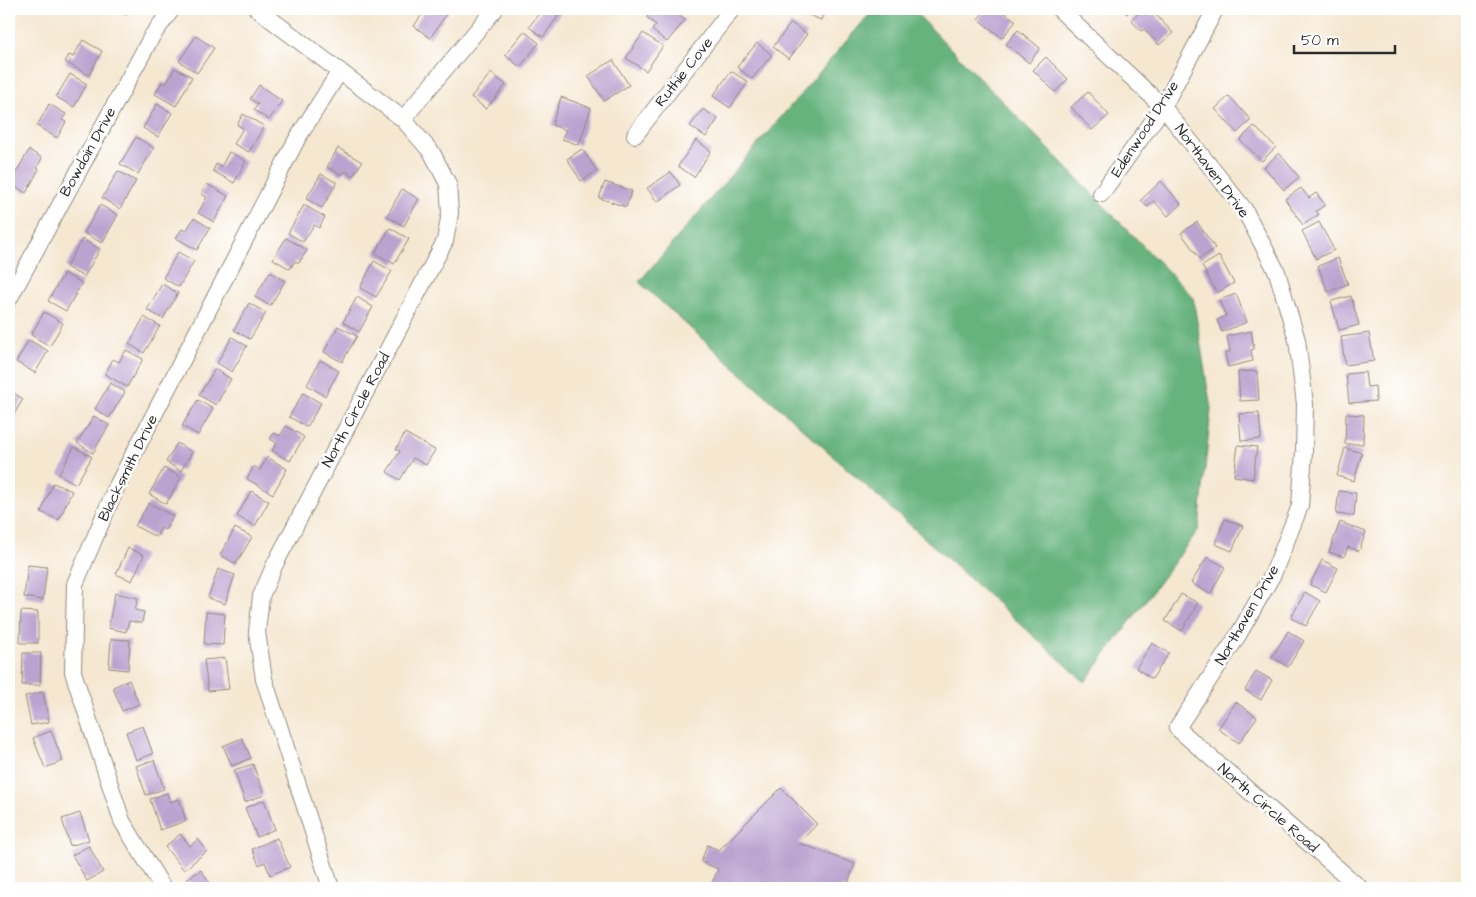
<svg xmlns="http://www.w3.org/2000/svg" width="1476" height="897" font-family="'Architects Daughter',sans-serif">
<rect width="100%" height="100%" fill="#fff"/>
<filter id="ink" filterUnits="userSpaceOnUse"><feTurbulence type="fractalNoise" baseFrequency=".02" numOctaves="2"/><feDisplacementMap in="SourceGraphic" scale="10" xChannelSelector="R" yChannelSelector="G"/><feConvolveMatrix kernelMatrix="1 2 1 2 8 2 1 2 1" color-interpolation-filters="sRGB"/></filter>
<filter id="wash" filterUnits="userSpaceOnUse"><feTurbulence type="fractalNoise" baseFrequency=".0096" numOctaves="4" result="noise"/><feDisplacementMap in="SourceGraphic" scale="20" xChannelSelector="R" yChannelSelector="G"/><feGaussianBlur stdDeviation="1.12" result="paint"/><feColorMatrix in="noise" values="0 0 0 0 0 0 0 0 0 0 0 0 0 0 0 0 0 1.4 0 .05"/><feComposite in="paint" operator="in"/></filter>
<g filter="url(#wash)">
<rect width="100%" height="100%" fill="#f5e7d0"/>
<path fill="#66b37e" stroke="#486f54" d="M874,9H912L1193,297L1211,409L1199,529L1085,682L639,282Z"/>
<g id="blocks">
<path fill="#bba3d0" d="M116,9H130L126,15Z
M426,9H442L448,12L430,38L414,26Z
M542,9H556L561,12L543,37L529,27Z
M653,9H659L665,13L670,9L685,20L667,42L652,30L656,25L647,17Z
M806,9H826L821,20L804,13Z
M986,9H1000L1016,21L1002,38L978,19Z
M1121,9H1132L1127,14Z
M1151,10L1173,33L1159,45L1144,29L1141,31L1131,20L1141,11L1145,15Z
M791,23L807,34L789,59L773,47Z
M1018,30L1040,48L1029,63L1006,44Z
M524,31L539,43L520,67L505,55Z
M643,33L663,46L646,71L626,58Z
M196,36L214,48L197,73L179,61Z
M83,40L102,51L89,75L65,62L69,55L73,57Z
M757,43L772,55L752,79L737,67Z
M1046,57L1068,79L1055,92L1033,70Z
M613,60L629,85L604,101L588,76Z
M175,68L192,77L176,106L155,94L162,82L166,84Z
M731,71L748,82L730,108L713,96Z
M491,73L506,85L486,109L471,97Z
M70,74L87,84L74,107L56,97Z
M259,85L282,101L269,120L254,110L258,104L250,99Z
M1088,92L1109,115L1092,130L1071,107Z
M1229,96L1251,120L1237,133L1215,109Z
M561,97L591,108L579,145L562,139L566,130L552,125Z
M49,104L66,114L62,120L66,122L57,138L37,126Z
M157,104L172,113L158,137L143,128Z
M703,109L718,119L706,137L690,126Z
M243,114L264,126L249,152L234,144L243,128L237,125Z
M1254,126L1276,147L1262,161L1240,140Z
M136,137L154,148L138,174L120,164Z
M696,140L711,151L694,177L678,166Z
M338,148L362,162L353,176L345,171L342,175L327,167Z
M582,149L597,171L581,181L567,159Z
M29,150L42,158L37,168L39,169L26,193L9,183V172L14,176Z
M229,152L246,161L234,183L213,171L216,164L221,167Z
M1279,153L1299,177L1284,190L1264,167Z
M118,171L136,181L120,209L102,198Z
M671,172L680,185L657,202L647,188Z
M321,174L337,183L322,208L306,199Z
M1161,181L1181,204L1168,216L1154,201L1147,207L1141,200Z
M605,182L632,191L626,207L599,198Z
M207,184L228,196L214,222L198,213L207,197L201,194Z
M1301,188L1309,198L1316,193L1325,205L1316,211L1319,214L1303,225L1285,199Z
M402,189L419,199L404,226L387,216Z
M100,205L118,215L102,243L84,233Z
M304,205L325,217L319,228L314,225L303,242L288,233Z
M194,218L210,228L197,250L176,238L182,229L186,231Z
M1197,222L1215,248L1200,259L1181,233Z
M1319,222L1334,250L1316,259L1302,231Z
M390,228L409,239L394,264L375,253Z
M286,238L307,250L299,263L295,261L290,269L273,259Z
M82,239L100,249L84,277L66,267Z
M178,252L194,261L179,287L163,278Z
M1219,256L1234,283L1217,293L1202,266Z
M1338,258L1348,284L1328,292L1318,266Z
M374,261L392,271L376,297L360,288Z
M270,272L285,281L270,306L255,297Z
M64,273L82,283L66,311L48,301Z
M162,284L178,293L163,319L147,310Z
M1236,294L1247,322L1222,332L1217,320L1226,316L1219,300Z
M1351,296L1359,325L1339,330L1331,301Z
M357,297L373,307L359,332L343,322Z
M249,303L266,313L250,339L234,330Z
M44,312L63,323L50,346L31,335Z
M144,317L160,326L144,353L129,344Z
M338,326L357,336L342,362L324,352Z
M1251,331L1254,349L1251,350L1253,361L1228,367L1225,353L1230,352L1227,336Z
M1369,333L1374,361L1345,365L1341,337Z
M232,337L247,346L232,372L217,363Z
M29,340L48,351L35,373L16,362Z
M126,350L143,359L127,387L105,374L113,359L119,362Z
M320,360L339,371L325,396L307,385Z
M215,369L231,379L216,405L199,395Z
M1257,371L1259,400L1240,401L1238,372Z
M1365,372L1367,387L1375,386L1376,401L1349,403L1346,374Z
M110,383L125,392L109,418L95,409Z
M9,390L23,399L9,423Z
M303,393L321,403L307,427L289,417Z
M198,400L213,409L198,435L182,426Z
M1259,413L1261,439L1241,441L1239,414Z
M1346,414L1364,415L1363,444H1345Z
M94,416L109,425L93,453L77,443Z
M286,426L304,437L290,461L272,451L277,443L270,439L274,433L280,436Z
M405,433L435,450L426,465L413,458L400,480L387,472L400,451L396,449Z
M177,443L192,452L181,471L166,462Z
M1238,445L1257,447L1253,479L1234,476Z
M74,447L92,457L76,484L59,474Z
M1345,448L1362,453L1354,481L1337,476Z
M267,457L287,469L273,494L247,479L254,466L260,470Z
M164,468L181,477L166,504L149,494Z
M53,483L72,491L59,520L41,512Z
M251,491L269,501L255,526L237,516Z
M1339,491L1356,493L1354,516L1336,514Z
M149,503L173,516L165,530L161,528L156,537L135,526Z
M1225,519L1243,526L1232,551L1215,544Z
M1340,522L1366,532L1359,551L1348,547L1344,557L1329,552Z
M235,528L252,537L236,564L220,555Z
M128,548L144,555L132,581L116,574Z
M1207,557L1225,567L1210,594L1191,583Z
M1322,560L1338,568L1326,592L1310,585Z
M28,565L47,567L43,600L24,597Z
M218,569L235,575L225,604L208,598Z
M1305,592L1320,601L1306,626L1291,618Z
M115,593L138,598L135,610L144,612L142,623L129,621L126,632L108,628Z
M1181,594L1198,603L1182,631L1165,621Z
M21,611L38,612V643H20Z
M206,612L225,614L223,645L204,644Z
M1288,631L1304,641L1288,667L1272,657Z
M111,639L130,640L128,670L109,668Z
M1152,643L1169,653L1152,679L1136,668Z
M23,653H41L40,685H22Z
M225,658L229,689L208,691L204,660Z
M1256,671L1272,680L1261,700L1245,690Z
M129,680L139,704L122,711L113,687Z
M43,692L49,722L31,725L25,696Z
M1236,702L1257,717L1239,743L1218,729Z
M143,726L153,754L136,760L126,732Z
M51,731L63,761L45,768L33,738Z
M242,738L251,758L232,766L223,746Z
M154,760L164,789L146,795L136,766Z
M253,764L264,795L245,802L234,770Z
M781,788L817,824L799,843L855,864L846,888H776L759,882L756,888H710L718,869L701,862L707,845L719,850Z
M167,793L170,802L179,799L186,821L160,830L150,799Z
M264,800L275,829L257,837L245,808Z
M80,813L89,840L70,846L62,819Z
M180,834L190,846L198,839L207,851L184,870L165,847Z
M277,838L290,867L270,875L265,862L259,865L252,849Z
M89,846L103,872L87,881L72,855Z
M201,870L213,888H193L187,879Z"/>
</g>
</g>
<g filter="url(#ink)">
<use href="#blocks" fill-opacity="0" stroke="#90897e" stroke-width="1"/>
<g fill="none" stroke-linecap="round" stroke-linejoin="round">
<g stroke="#90897e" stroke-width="18">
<path id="minor" d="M257,9L403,119L432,153L448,184L450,213L445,241L275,564L261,596L257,632L264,679L331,888
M1059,9L1163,107L1244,209L1277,272L1297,340L1305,404L1304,452L1300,506L1273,574L1237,637L1177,728L1360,888
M403,119L495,9
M635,135L732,9
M1101,194L1163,107L1215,10
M9,299L152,36L172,9
M163,888L122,821L73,672L75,584L116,488L297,139L340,71"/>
</g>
<use href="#minor" stroke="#fff" stroke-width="16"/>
</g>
</g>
<g text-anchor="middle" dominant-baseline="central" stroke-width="5" stroke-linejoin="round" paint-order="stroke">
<g font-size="15" fill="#2b2b2b" stroke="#fff">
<text transform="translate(684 72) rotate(-52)">Ruthie Cove</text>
<text transform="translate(1145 129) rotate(-57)">Edenwood Drive</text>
<text transform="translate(88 152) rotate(-61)">Bowdoin Drive</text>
<text transform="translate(1212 171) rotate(53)">Northaven Drive</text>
<text transform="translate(356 410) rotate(-62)">North Circle Road</text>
<text transform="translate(128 468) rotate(-64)">Blacksmith Drive</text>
<text transform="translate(1247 615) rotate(-60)">Northaven Drive</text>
<text transform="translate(1268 808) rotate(41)">North Circle Road</text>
</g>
</g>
<rect width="1476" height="897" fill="none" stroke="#fff" stroke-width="30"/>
<path d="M1294 45v8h101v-8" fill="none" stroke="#2b2b2b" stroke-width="2.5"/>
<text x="1301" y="45" font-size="15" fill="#2b2b2b" stroke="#ffffff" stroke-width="4" paint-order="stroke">50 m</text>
</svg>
